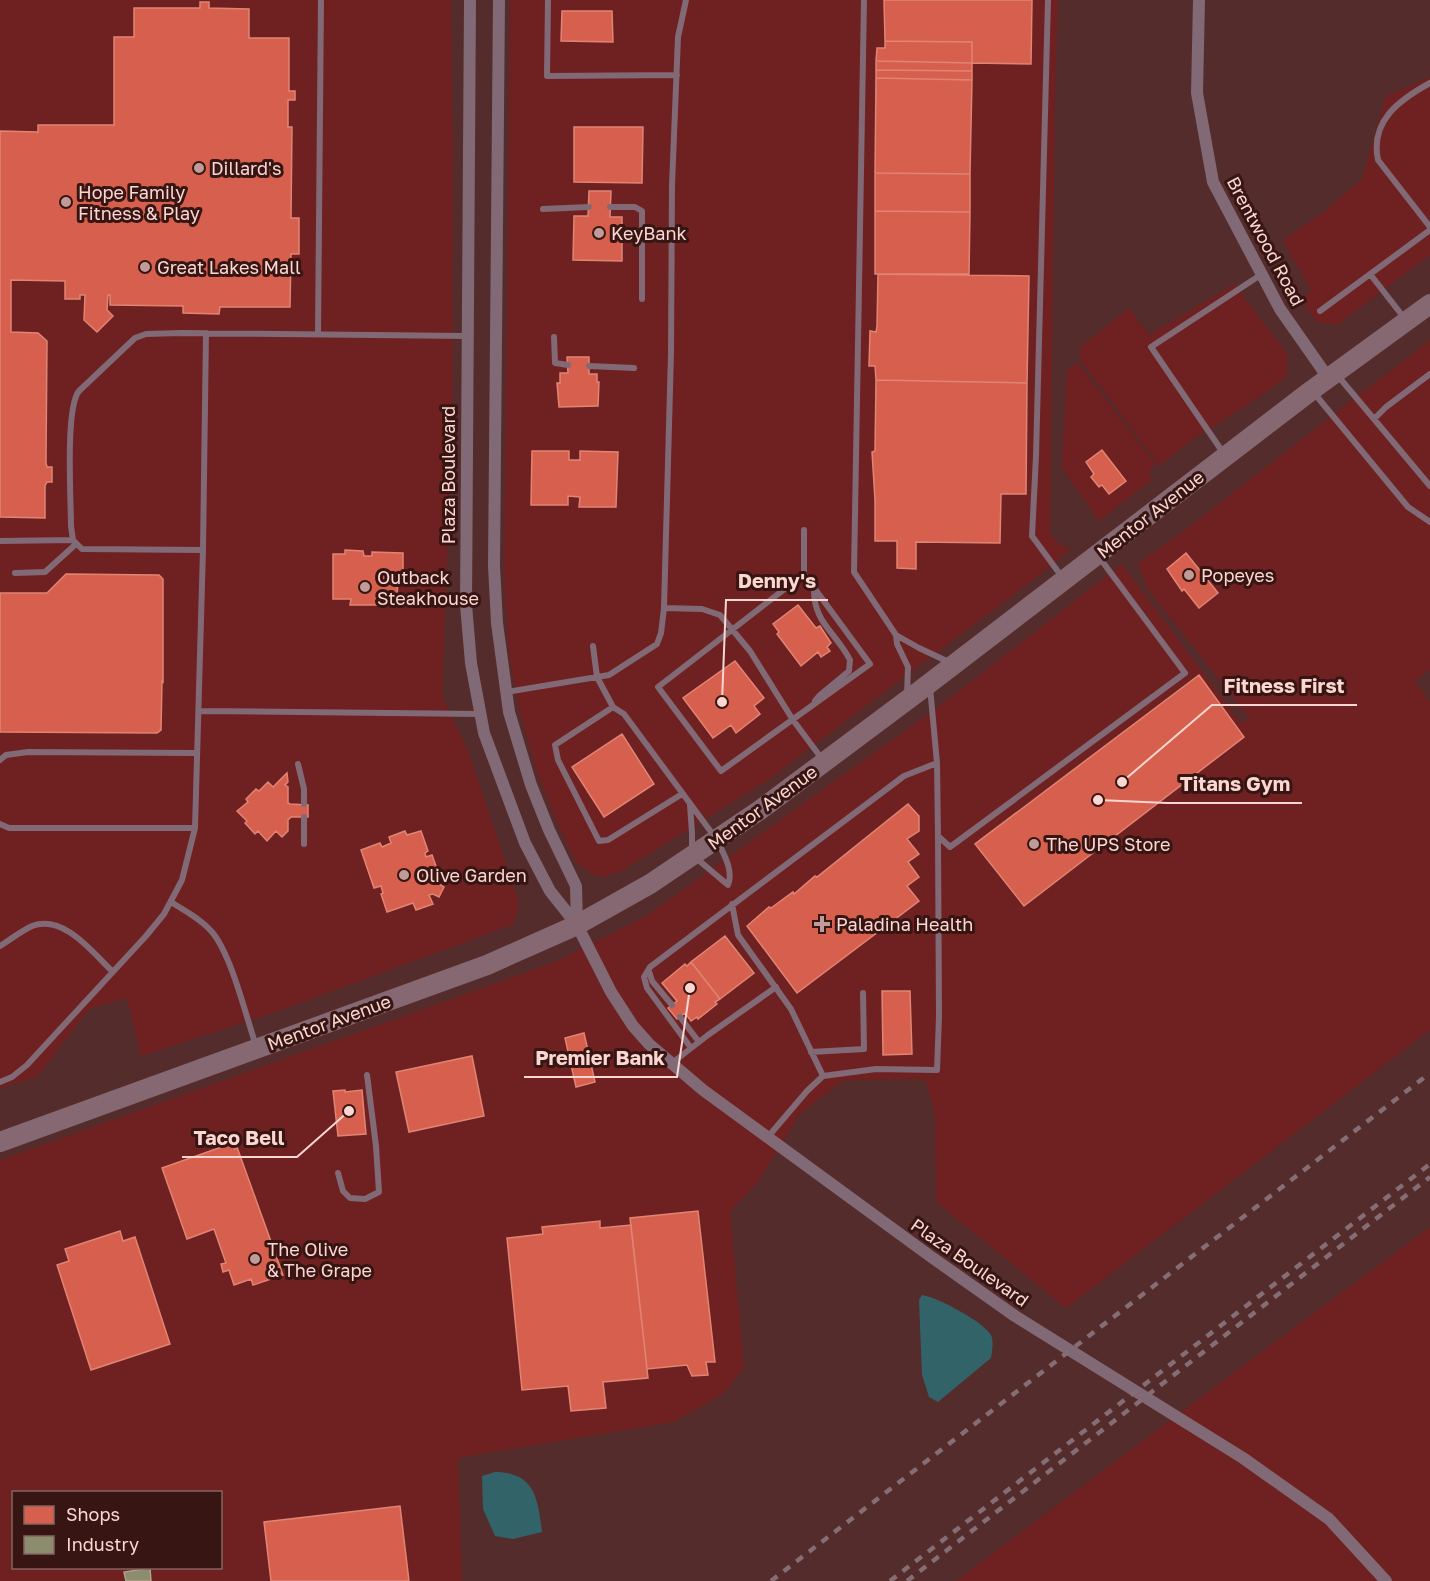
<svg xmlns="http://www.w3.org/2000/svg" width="1430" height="1581" font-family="'Golos Text',sans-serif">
<rect width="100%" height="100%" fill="#542c2b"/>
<path fill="#6e2120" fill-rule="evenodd" d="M0,0H451L453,151V396L442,696L468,751L519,902L514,924L276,1012L141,1056L127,998L89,1009L37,1077L0,1088Z
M510,0H1058L1055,96L1050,534L1059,544L1071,549L1037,577L768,780L620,872L602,877L592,874L576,863L556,820L536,769L520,713L509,656L504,578Z
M1430,77V255L1337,325L1317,322L1300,299L1311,291L1283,240L1325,211L1362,179L1386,96Z
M1234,284L1288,355L1287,376L1264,394L1192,440L1159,466L1081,361L1079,348L1129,308L1149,335Z
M1430,340V670L1415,681L1430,703V1030L1066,1308L936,1202L935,1114L925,1079L844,1080L800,1114L758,1182L730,1211L744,1368L723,1394L674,1422L458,1458L462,1581H0V1160L555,962L646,916L945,702L1122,564L1241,723L1250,719L1147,588L1138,563L1185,530ZM14,1492H220V1568H14Z
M1078,363L1156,465L1148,472L1152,480L1099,521L1062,468L1067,370Z
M1430,1227V1581H956L1197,1400Z"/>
<path fill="#326369" d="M922,1295C937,1297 984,1322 991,1335C994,1342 992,1351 991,1358L938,1402L929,1397L922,1375L919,1300Z
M495,1472C535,1472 538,1499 542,1532L513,1539L495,1536L483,1509L482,1476Z"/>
<path fill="#d6604d" stroke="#e18475" stroke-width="1.5" d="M884,0H1032L1031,64L972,63V42L885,41Z
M200,2H209V8L249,9V38H289V91H295V100H288V127H292L291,218H299V254H291L290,307H220L219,314L183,313V306L110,305V295H108L107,310L113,316L97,332L84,320L85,295H80V299H65V281L11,280V332L38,333L47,341L46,463L47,467H52V482H47L45,486V518L0,517V131L38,132V125H114V37H134V8H200Z
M562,11H612L613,42L561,41Z
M885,41L972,42V63L876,61L877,48H885Z
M876,61L972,63V71L876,70Z
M876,70L972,71V80L876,78Z
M876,78L972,80L970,174L875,173Z
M574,127H643L642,183L574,182Z
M875,173L970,174V212L875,211Z
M589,191H611L610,217H622V261L573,260L574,216H588Z
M875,211L970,212L969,274H875Z
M878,274L1029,276L1027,383L876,380L875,366H869L870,331L876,332L877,326Z
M567,357H589V374H597V382H599L598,406L559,407L557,383H560V373H568Z
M876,380L1027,383L1026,494H1001L1000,543L916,542V569L897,568V541H875V500L872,452L875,451Z
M1102,450L1126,481L1109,494L1102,485L1099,487L1091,477L1094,474L1086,462Z
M532,451H569V460H580V451L618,452L616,507H579L580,497L568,496V505H531Z
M345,550L363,551L364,556H372V552L403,553V575H398L397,599H386V605H350L351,599H333V554H345Z
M1186,553L1218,593L1199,608L1184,589L1182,591L1167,569Z
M66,574L159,575L163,579V682L162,681L161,730L157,733L0,732V593H47Z
M798,605L816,628L820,626L831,643L827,647L830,651L821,657L818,652L801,666L777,634L779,632L773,624Z
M735,661L764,698L754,706L760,714L736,733L731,725L713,738L683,698Z
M1199,675L1244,737L1024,906L975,844Z
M622,734L654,784L604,817L572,767Z
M287,773L288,782L285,785L288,787V803L290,804L308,805V817H291L288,820V831L282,837L276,831L267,841L258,831L255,834L245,823L247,821L237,811L248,802L246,799L256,789L259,791L268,782L273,787Z
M908,804L919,816V831L907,839L919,854L908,862L919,877L907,886L919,901L797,993L747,926L769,907L771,908L793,892L794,894L815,876L817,877Z
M405,831L407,835L421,831L428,851L425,853L426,857L432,855L441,880L436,882L444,887L439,897L433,894L429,895L433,904L416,910L413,903L387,912L381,894L383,893L381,886L374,888L361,850L380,843L382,847L391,843L389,837Z
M725,936L754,973L720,999L691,962Z
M691,962L720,999L715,1002L717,1004L698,1019L697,1017L691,1021L685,1013L677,1019L668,1008L677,1001L662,983L685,964L687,966Z
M882,991H910L912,1054L883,1055Z
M584,1033L595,1082L576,1087L565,1038Z
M472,1056L484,1116L409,1132L396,1072Z
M345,1090V1092L362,1090L366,1134L338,1136L333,1091Z
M233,1143L235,1149L237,1147L283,1275L253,1285L251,1279L234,1285L229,1270L223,1272L221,1264L226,1263L214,1229L187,1239L162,1168Z
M698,1211L715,1362H706L708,1375L692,1376L687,1365L647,1369L630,1218Z
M600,1221V1228L631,1225L648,1378L603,1382L606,1408L571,1411L568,1386L522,1390L507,1238L543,1234L542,1227Z
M120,1231L123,1241L135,1237L170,1344L91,1370L57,1265L69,1261L65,1249Z
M400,1506L409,1581H271L264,1522Z"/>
<path fill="#8c8c6e" stroke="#aea28c" stroke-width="1.5" d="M150,1568L151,1581H126L124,1572Z"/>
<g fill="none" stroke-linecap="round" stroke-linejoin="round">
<path stroke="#816976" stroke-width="6" d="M548,0L547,76L677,75
M864,0L854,572L896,635L897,644L908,667L907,695
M1048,0L1036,456L1032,536L1062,577
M1430,83C1399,100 1370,121 1378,160L1430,227
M610,207H635L642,211V299
M543,209L589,207
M1370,274L1405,319
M1320,311L1430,230
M206,333L203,550L82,549L73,540L71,526C71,500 65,408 79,391L135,338L146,334L181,333L467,336
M318,334L321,0
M554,337L555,363L568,365
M589,366L634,368
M1338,376L1430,486
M1314,393L1408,507L1430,522
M1374,419L1386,407L1430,374
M1224,454L1151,347L1262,274
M804,530V574L658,687L721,771L870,664L804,574
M0,541L73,540
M15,573L45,572L76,544
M814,588C813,623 836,632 850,660L849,671L820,695L815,701
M664,608L702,609L720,615L750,651L793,720L822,759
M896,635L919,648L951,663
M593,646L597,677L613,707
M507,692L609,675L657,644L661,633L664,608L671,353L672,185L678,37L686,0
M199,711L480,714
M0,760L6,755L28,752L196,753
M298,764L304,789V804
M682,794L608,840L599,841L558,760L555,745L613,707L624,714L717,840C723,853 734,870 728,885L696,858
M690,805L692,833V851
M0,824L9,828H195
M938,836L950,847L1185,673L1099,557
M304,844V817
M171,902C185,911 201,919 212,932C231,954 246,1016 256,1046
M732,904L738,935L791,1009L823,1076
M0,946C10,940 21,931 32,926C64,914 93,953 113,972
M649,971L652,981L672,1005
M680,1017L699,1042
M691,1048L647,988L644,977L650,967L904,776L937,763
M811,1052L864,1049L863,993
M672,1063L708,1035L776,987
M0,1082L12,1077L27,1065L146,936L164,914L182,880L195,828L203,550
M767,1138L807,1091L823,1076L876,1069L937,1070L939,1017L938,836L937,763L930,687
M338,1173L343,1191L350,1198L365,1199L379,1192L376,1146L367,1075"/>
<path stroke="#816976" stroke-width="12" d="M470,0L466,605L471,663L484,733L525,843L550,891L577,925L611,992L633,1026L649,1044L703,1090L930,1256L1015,1316L1243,1458L1329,1519L1386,1581
M499,0L494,566L497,623L509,712L531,785L549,830L576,886L577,925
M1199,0L1197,93L1213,182L1280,309L1329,379"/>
<path stroke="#856872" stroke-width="20" d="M0,1142L487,965L577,925L650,884L760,810L918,692L1312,390L1430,304"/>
<path stroke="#856d75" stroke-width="4.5" stroke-dasharray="8 8" stroke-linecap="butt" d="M771,1581L1430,1073
M890,1581L1430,1164
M907,1581L1430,1177"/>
</g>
<g fill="#c19b98" stroke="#361513" stroke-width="2">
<circle cx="199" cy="168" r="6"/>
<circle cx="66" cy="202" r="6"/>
<circle cx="599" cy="233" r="6"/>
<circle cx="145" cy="267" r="6"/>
<circle cx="1189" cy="575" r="6"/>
<circle cx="365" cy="587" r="6"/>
<circle cx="1034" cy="844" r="6"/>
<circle cx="404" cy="875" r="6"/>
<path d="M819 915h6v6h6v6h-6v6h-6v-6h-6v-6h6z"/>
<circle cx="255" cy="1259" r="6"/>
</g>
<g text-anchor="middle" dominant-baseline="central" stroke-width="6" stroke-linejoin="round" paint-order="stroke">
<g font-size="18" fill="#fcd7d2" stroke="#361513" text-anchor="start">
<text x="211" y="168">Dillard's</text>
<text x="78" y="192">Hope Family<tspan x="78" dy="21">Fitness &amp; Play</tspan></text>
<text x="611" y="233">KeyBank</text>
<text x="157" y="267">Great Lakes Mall</text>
<text x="1201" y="575">Popeyes</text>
<text x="377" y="577">Outback<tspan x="377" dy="21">Steakhouse</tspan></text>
<text x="1046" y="844">The UPS Store</text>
<text x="416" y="875">Olive Garden</text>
<text x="836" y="924">Paladina Health</text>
<text x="267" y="1249">The Olive<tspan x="267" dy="21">&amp; The Grape</tspan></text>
</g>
<g font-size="18" fill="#fcd7d2" stroke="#361513">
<text transform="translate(1266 241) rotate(62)">Brentwood Road</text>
<text transform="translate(448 475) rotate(-90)">Plaza Boulevard</text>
<text transform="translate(1150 514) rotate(-38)">Mentor Avenue</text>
<text transform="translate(762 807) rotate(-36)">Mentor Avenue</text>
<text transform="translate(329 1022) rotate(-20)">Mentor Avenue</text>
<text transform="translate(970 1262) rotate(35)">Plaza Boulevard</text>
</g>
</g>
<path fill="none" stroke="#fcd7d2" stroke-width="2" d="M722 702L726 600H828M1122 782L1212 705H1357M1098 800L1167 803H1302M690 988L677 1077H524M349 1111L297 1157H182"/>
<g fill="#fcd7d2" stroke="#361513" stroke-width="2">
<circle cx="722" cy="702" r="6"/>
<circle cx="1122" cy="782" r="6"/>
<circle cx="1098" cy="800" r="6"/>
<circle cx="690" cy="988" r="6"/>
<circle cx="349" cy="1111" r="6"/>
</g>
<g font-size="20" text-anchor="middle" font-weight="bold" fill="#fcd7d2" stroke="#361513" stroke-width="6" stroke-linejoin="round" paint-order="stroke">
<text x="777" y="588">Denny's</text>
<text x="1284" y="693">Fitness First</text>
<text x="1235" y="791">Titans Gym</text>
<text x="600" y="1065">Premier Bank</text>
<text x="239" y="1145">Taco Bell</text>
</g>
<rect x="12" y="1491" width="210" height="78" fill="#361513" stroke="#85635f" stroke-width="1.5"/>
<rect x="24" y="1506" width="30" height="18" fill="#d6604d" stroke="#85635f" stroke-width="1.5"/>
<text x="66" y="1521" font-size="18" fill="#fcd7d2">Shops</text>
<rect x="24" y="1536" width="30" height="18" fill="#8c8c6e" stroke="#85635f" stroke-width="1.5"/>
<text x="66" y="1551" font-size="18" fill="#fcd7d2">Industry</text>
</svg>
